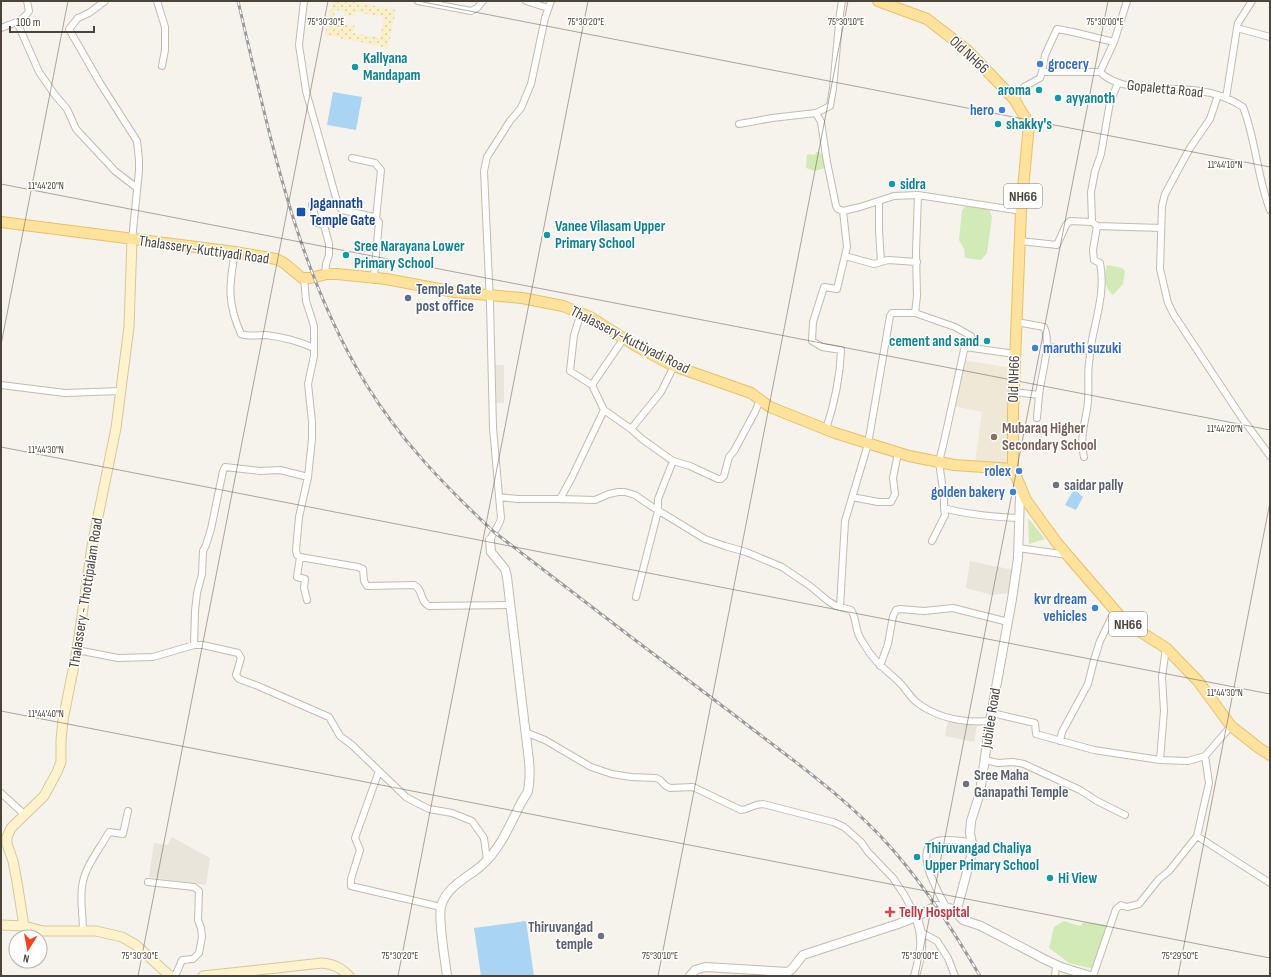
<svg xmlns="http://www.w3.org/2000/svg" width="1271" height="977" font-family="'Sofia Sans Condensed',sans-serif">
<defs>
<pattern id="sand-dots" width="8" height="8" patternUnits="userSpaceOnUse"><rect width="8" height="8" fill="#f9efc9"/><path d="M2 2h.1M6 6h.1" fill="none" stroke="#d7cead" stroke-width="1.8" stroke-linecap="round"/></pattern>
</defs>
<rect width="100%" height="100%" fill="#f6f3ec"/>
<path fill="#eae5da" d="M494,365H504V403H493Z
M970,561L1013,570L1009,593L992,595L966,588Z
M948,720L977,726L974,742L945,736Z
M172,837L210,858L206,885L149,877L154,843L168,845Z"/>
<path fill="#efe8d6" d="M962,360L1012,368L1008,467L975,462L982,412L953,406Z"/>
<path fill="url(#sand-dots)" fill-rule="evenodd" d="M333,1H351L396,10L388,48L325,35L329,11L331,10ZM335,10L344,11V15L355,17L356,12L384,17L380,38L353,33L355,26L343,24L342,26L333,24Z"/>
<path fill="#d2eab5" d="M816,152H820L823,157L825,168L815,171L806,168L807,154L815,155Z
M967,205L989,208L992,217L987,253L981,260L965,258L964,249L959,240L962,210Z
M1107,265L1122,268L1125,271L1123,284L1113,295C1103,287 1105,276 1107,265Z
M1028,518L1045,539L1029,544Z
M1064,921L1080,926L1084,922L1106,925L1094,969L1069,963L1049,948L1054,927Z"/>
<path fill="#a9d4f2" d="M333,92L362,97L356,130L327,125Z
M1074,489L1083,497L1076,510L1065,505Z
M526,921L534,976H481L474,928Z"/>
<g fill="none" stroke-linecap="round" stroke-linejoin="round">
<g stroke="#c2bbae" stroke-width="8">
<path id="minor" d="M105,1L89,13L78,18L69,29L100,83L137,141L139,160V171L132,240
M157,1L165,27V50L162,66
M304,1L299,45L306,91L338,205L342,210L374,217L379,222L374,277
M418,1L471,11L477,8L483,1
M526,1L548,8
M17,22L39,72L55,95L67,109L76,129L115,171L137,188
M1,28C12,24 23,21 29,11L27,1
M1237,28L1270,37
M1042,72H1100
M1100,72C1121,94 1172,86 1200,91C1215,93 1231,99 1243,107C1256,140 1257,177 1270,210
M1100,72L1114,42L1127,1
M1218,95L1210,119L1190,148L1165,194L1162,206L1160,269L1168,303L1174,315L1242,418L1270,456
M1226,98L1237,28L1238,23L1252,1
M1014,99L1024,87L1040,78L1042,72L1045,55L1057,29L1073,32L1114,42
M816,113L830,106L833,88L840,13L842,1
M739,124L772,118L816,113L821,122L827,162L836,206L838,209L843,211L860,207L894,196L918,195L1021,211
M352,158L375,163L381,170L376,219
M918,195L916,252L917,296L915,313L955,327L971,336L964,350L945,437L939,462L944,497V508C968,515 995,517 1019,518
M879,201V230L881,262
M312,205L317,223L324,225L329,244V255L326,264L325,274
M1092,222L1091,192L1095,171L1101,154L1110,102L1118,83
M1097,226L1161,228
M1020,241L1057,245L1066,225L1070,221L1092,222L1097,226L1093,250L1094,260L1100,263C1105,287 1098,312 1093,335C1091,344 1090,354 1089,363C1087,378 1090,394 1087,409C1084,427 1080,438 1084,457
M235,252C229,285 227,303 241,334C248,337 258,335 266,335C283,337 298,341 314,348
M845,256L874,264L888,260L917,262
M304,278L306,301L314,326V356L308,384L312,422V439L308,477L299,517L296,550L297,555L300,557L297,577L305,579L304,588L307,600
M581,313L574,335L570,371L592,385L604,410L631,429L642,439L673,461L690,466L718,479H721L724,476L729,457L734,451L755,412L760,400
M965,347L1015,354
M1046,347L1091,351
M1,385L65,393L121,391
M592,385L624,338
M1013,392L1039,395C1041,376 1052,343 1044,327L1022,323L1016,324
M1037,418L1039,395
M631,429L661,392L674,366
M826,429C835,402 840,379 841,350L822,347L812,341L813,322L824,287L837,289L847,247L843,211
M499,497L518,499H560L595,500L609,494L618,492H625L635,495L651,506L705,539L725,546L746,552L782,567L810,586L828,601L836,606L851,610C856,617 855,625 858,633C859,637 862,641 864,644C873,661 885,669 899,682C905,688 909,695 915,701C936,718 964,723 990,721
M852,497L878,502H891L895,494L893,478L898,453
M560,499L572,477L604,410
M490,540C493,532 499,527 501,518L493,428L490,303L484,171L487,157L510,121L521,108L531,84L545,18L551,1
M932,541L945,515L944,508
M1018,548L1068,555
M300,557L358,567L363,569L364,581L367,586L414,585C424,590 419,601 429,606L511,605
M636,597L658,511V499L673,461
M840,607L845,521L868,444L890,316L892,313H915
M194,645L195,611L197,593L202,574L203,551L206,545L211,529L223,471L225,467L260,471L280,470L308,477
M77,650L118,658L153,657L194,645H203L238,653L241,658L236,675L239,679L258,686L329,717L340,736L352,745L406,797L417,803L429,809L452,813L472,821L484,838L487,860
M880,666L888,644L893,616L896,610L900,609L924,611L953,608L1008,622
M992,713L1035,723L1036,734L1094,750L1160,760L1188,761L1205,756
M525,732L545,740L591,767L612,774L631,777L656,778L660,780L666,786L670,788L693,787L741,810C751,809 753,804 763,804L833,822L844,827L861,842L868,852L893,878L905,896L916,917
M1060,741L1062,732L1088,684L1094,660L1100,641L1115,610
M985,760L998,763L1013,762L1024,764L1080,790L1097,801L1125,815
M1160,760L1164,711L1162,677L1166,648
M379,771L355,838L360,850L351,879V886L441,907
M1,793L25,815
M1197,836L1270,883
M148,882L194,887L199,891L198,920L201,928L202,937L199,953L193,959L182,960L177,972L174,976
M946,907C939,893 913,851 935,842C943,838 964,841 973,843
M83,931C83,916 80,901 82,887C84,867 100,849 109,832L123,834L128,811
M922,933L937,941L948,958L955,976
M1055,976L1056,965
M1093,976L1116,909L1121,905L1127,907L1139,904L1159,879L1169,871L1197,836L1209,783L1205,756L1231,726"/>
</g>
<g stroke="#c2bbae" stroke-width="10">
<path id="tertiary" d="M1018,488L1020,495L1018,558L1012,599L990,721L980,793L971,821L970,833L973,849L956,913L963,920L981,926L1044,959L1061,967L1090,976
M447,976C445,959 438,921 441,906C447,886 467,878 481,866C499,851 510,825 520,805C522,800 526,796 528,791C530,781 530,772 529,761L507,577L505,569L491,552L490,540
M690,976L695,970L705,967L788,972L792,969L803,955L898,924L916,917L936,906L946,907L956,910
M915,976C921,955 925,938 916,917"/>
</g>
<g stroke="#d6c79b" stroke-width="11">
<path id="secondary" d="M1,925L24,926L43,931H96L122,937L136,945L170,976
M24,926L17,882L13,861L7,844V837L11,828L44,796L57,772L61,762V740L63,720L77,650L92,546L116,428L129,327L132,240
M203,976L322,963C334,964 341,968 349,976"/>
</g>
<g stroke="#e6c16a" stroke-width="12">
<path id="primary" d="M878,1L927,19L967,50L1014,99L1029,124L1021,211L1013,411V469L1026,500L1057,543L1125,622L1166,648L1198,681L1231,726L1259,748L1270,755
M1,222L235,252L276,259L284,263L302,278H310L327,274H337L386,279L455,292L522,298L563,306L590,317L636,346L674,366L751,393L770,407L835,433L909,456L954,465L1013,469"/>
</g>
<use href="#minor" stroke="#fff" stroke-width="6"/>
<use href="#tertiary" stroke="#fff" stroke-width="8"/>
<use href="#secondary" stroke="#fff3cd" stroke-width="9"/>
<use href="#primary" stroke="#ffe39c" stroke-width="10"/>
<g stroke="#9a9a9a" stroke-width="3">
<path id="rail" d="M238,1C269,131 295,268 366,384C400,440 446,487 494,532C573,593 653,654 733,714C788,757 847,797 893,850C927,889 954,932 980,976"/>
</g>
<use href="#rail" stroke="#fff" stroke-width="1.5" stroke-dasharray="4.5" stroke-linecap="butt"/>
</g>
<path fill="none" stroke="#4b4439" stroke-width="1" stroke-opacity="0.45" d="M418,1L1270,167M1,184L1270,430M1,345L68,1M1,447L1270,694M1,711L1270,958M1,975L6,976M138,976L328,1M398,976L588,1M658,976L848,1M918,976L1108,1M1178,976L1270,502"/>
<g fill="#3f7fe0" stroke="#fff" stroke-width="1.5">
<circle cx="1040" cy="64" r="4"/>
<circle cx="1002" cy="110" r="4"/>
<circle cx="1035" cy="348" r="4"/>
<circle cx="1019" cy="471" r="4"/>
<circle cx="1013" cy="492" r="4"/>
<circle cx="1095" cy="608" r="4"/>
</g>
<g fill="#0f9aa8" stroke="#fff" stroke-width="1.5">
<circle cx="355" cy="67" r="4"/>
<circle cx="1039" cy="90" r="4"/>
<circle cx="1058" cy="98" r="4"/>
<circle cx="998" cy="124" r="4"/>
<circle cx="892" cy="184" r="4"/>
<circle cx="547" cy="235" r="4"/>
<circle cx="346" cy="255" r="4"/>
<circle cx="987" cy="341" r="4"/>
<circle cx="917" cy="857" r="4"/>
<circle cx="1050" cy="878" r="4"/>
</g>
<rect fill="#1a4fb4" stroke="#fff" stroke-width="1.5" x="296" y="207" width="10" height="10" rx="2"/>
<circle fill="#5c6f8a" stroke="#fff" stroke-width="1.5" cx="408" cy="298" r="4"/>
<circle fill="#8d6e63" stroke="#fff" stroke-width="1.5" cx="994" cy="437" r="4"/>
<g fill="#6b7280" stroke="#fff" stroke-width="1.5">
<circle cx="1056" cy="485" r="4"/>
<circle cx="966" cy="784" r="4"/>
<circle cx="601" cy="936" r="4"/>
</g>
<path fill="#e0444e" stroke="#fff" stroke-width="1.5" d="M888 906h4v4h4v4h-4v4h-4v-4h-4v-4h4z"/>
<g text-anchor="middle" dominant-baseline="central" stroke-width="3" stroke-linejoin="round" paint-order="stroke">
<g fill="#fff" stroke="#817c74" stroke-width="1">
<rect x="1004" y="184" width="38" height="24" rx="3"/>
<rect x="1109" y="612" width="38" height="24" rx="3"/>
</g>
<g font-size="14" font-weight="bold" fill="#4b4439">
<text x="1023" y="196">NH66</text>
<text x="1128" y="624">NH66</text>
</g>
<g font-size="15" fill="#4b4439" stroke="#fff">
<text transform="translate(969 55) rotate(43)">Old NH66</text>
<text transform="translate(1165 89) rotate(6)">Gopaletta Road</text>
<text transform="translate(204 250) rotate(8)">Thalassery-Kuttiyadi Road</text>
<text transform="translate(630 340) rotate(27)">Thalassery-Kuttiyadi Road</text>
<text transform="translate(1014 379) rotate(-88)">Old NH66</text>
<text transform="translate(86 593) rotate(-81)">Thalassery - Thottipalam Road</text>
<text transform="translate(991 718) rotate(-81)">Jubilee Road</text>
</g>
<g font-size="15" font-weight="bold" fill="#0d838f" stroke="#fff" text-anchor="start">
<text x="363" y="58">Kallyana<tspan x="363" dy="17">Mandapam</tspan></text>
<text x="1031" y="90" text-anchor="end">aroma</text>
<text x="1066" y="98">ayyanoth</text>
<text x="1006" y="124">shakky's</text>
<text x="900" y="184">sidra</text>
<text x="555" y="226">Vanee Vilasam Upper<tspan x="555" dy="17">Primary School</tspan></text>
<text x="354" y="246">Sree Narayana Lower<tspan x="354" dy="17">Primary School</tspan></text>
<text x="979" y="341" text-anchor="end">cement and sand</text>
<text x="925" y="848">Thiruvangad Chaliya<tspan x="925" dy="17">Upper Primary School</tspan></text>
<text x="1058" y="878">Hi View</text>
</g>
<g font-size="15" font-weight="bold" fill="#366cbe" stroke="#fff" text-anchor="end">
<text x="1048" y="64" text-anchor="start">grocery</text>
<text x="994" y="110">hero</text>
<text x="1043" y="348" text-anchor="start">maruthi suzuki</text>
<text x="1011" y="471">rolex</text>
<text x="1005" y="492">golden bakery</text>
<text x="1087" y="599">kvr dream<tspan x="1087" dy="17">vehicles</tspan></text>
</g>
<g font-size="15" font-weight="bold" fill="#164399" stroke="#fff" text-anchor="start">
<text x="310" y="203">Jagannath<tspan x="310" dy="17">Temple Gate</tspan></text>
</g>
<g font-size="15" font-weight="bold" fill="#4e5e75" stroke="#fff" text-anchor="start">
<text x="416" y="289">Temple Gate<tspan x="416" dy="17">post office</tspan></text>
</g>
<g font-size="15" font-weight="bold" fill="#785e54" stroke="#fff" text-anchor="start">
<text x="1002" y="428">Mubaraq Higher<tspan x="1002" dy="17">Secondary School</tspan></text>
</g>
<g font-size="15" font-weight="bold" fill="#5b616d" stroke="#fff" text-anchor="start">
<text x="1064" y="485">saidar pally</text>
<text x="974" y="775">Sree Maha<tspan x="974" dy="17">Ganapathi Temple</tspan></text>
<text x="593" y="927" text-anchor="end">Thiruvangad<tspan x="593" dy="17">temple</tspan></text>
</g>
<g font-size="15" font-weight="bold" fill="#be3a42" stroke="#fff" text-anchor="start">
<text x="899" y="912">Telly Hospital</text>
</g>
</g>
<g font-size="10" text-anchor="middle" fill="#4b4439" stroke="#fff" stroke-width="3" stroke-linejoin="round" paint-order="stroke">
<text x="326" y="25">75°30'30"E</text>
<text x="586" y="25">75°30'20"E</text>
<text x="846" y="25">75°30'10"E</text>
<text x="1105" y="25">75°30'00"E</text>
<text x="1225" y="168">11°44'10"N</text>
<text x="46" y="189">11°44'20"N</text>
<text x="1225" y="432">11°44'20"N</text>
<text x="46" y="453">11°44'30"N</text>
<text x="1225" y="696">11°44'30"N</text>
<text x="46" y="717">11°44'40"N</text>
<text x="140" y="959">75°30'30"E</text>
<text x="400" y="959">75°30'20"E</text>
<text x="660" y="959">75°30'10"E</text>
<text x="920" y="959">75°30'00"E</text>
<text x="1180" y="959">75°29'50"E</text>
</g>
<rect width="1271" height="977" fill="none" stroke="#4b4439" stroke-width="4"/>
<g transform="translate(28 949) rotate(191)"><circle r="19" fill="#ffffff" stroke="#b7b4b0"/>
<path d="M0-3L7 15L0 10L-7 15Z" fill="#fc3f1d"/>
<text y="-6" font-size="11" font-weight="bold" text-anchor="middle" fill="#4b4439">N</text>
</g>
<path d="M10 26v6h84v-6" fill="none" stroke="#4b4439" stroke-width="2"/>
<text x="16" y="26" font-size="12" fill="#4b4439" stroke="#ffffff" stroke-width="3" paint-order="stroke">100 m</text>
</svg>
